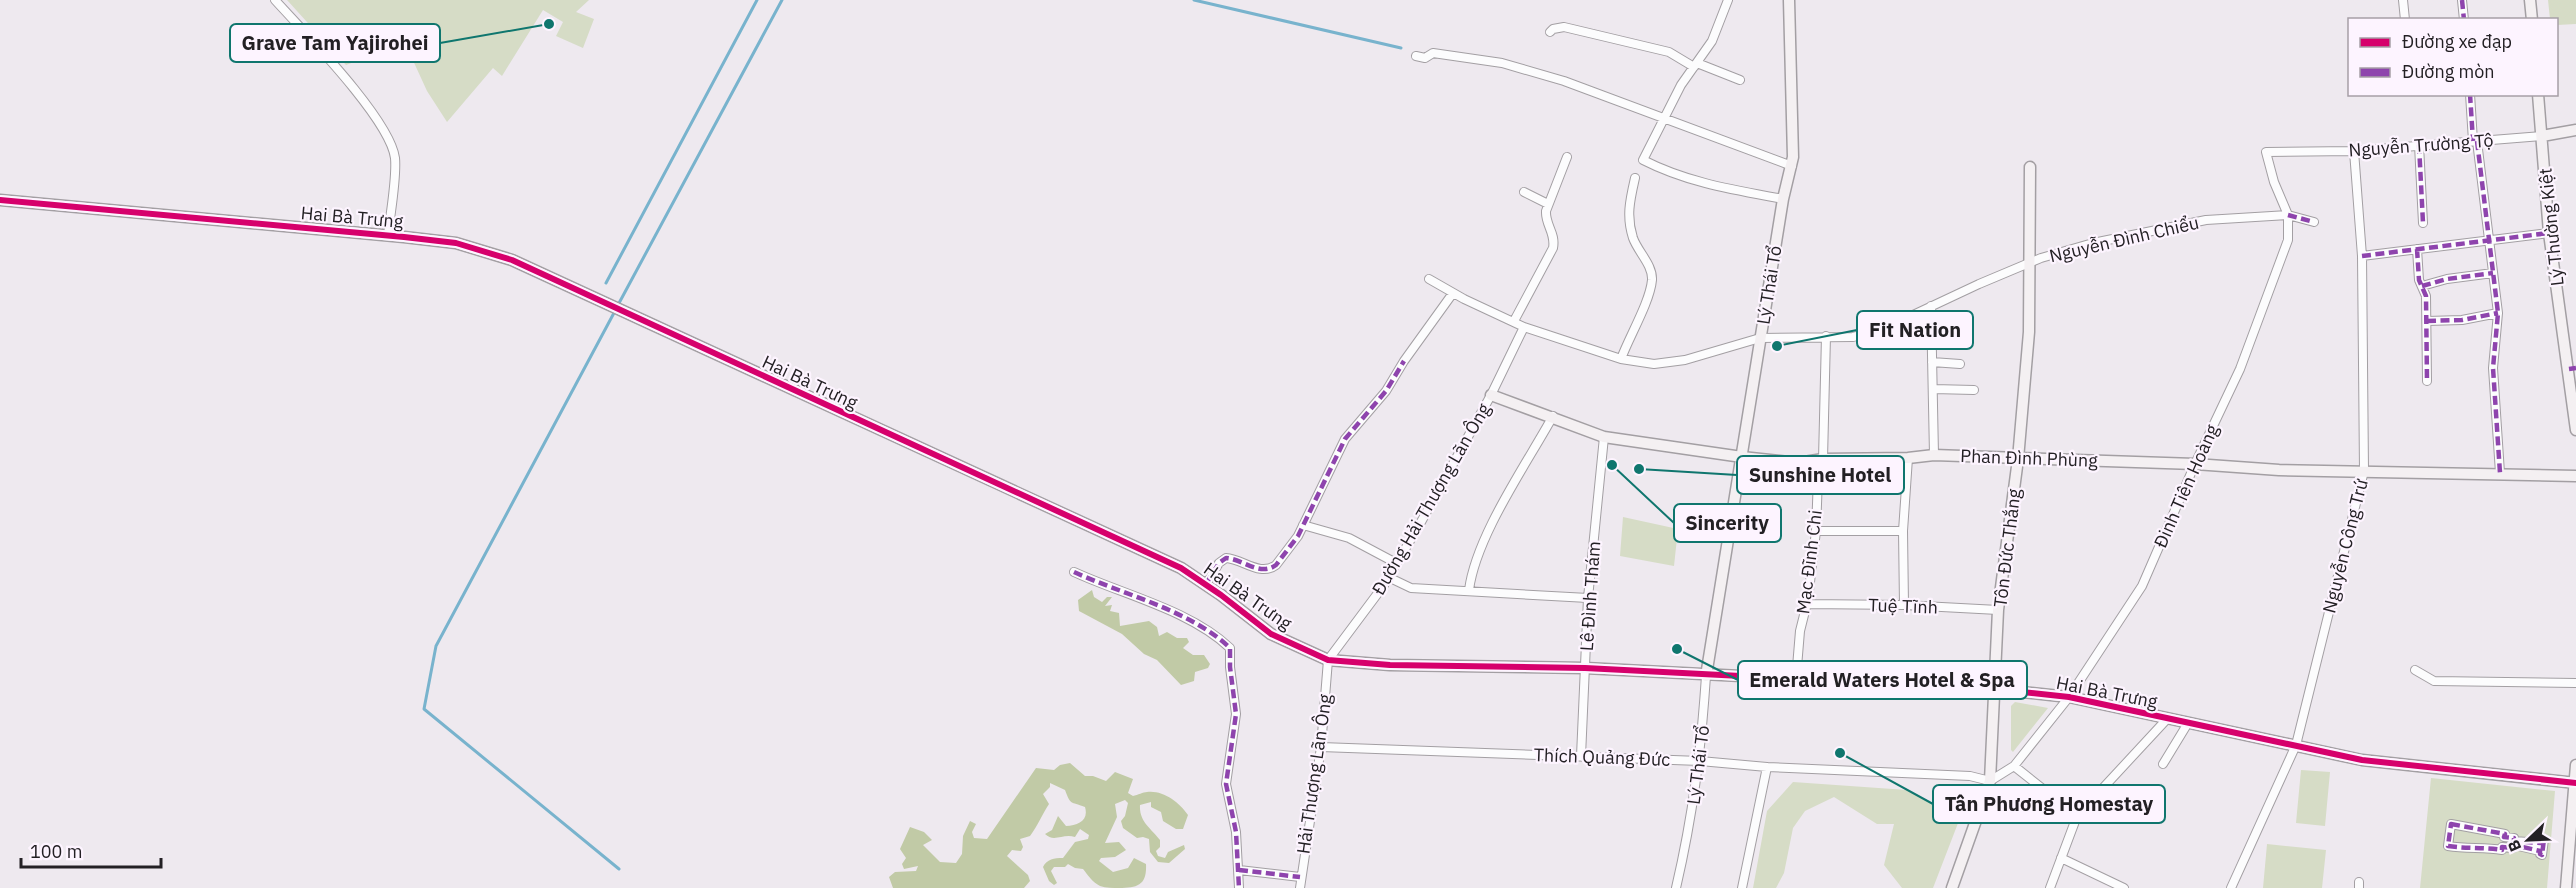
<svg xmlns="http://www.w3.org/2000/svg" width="2576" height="888" font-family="'IBM Plex Sans',sans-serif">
<rect width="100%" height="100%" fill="#eee9ef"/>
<path fill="#d6dcc6" d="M287,0H589L576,12L594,19L583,48L556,36L563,22L543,10L502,76L493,68L447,122L427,91L405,43L346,65Z
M2548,0H2576V24L2557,25L2556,20L2550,19Z
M1623,517L1678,529L1674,566L1620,556Z
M2015,702L2048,708L2013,752L2011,750V706Z
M2301,770L2330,772L2325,826L2296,823Z
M2431,778L2555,791L2547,888H2420Z
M1793,782L1907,790L1960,818L1933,888H1902L1884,865L1894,824H1877L1834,797L1805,811L1793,828L1784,873L1776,888H1753L1767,811Z
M2267,844L2326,850L2322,888H2263Z"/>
<path fill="#c1caa6" d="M1092,590L1094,597L1102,602L1107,597H1112L1105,606L1112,605L1110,611L1119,613L1120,626L1149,621L1157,627L1159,636L1167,632L1177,638H1187L1189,642L1183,648L1193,655H1204L1210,664L1208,668L1195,672L1194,681L1181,685L1157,660L1144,654L1122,634L1079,611L1078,600Z
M1070,763L1085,776H1093L1106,781L1115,772L1133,779L1128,793L1133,796C1138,795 1143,792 1147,792C1163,790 1179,802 1188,815L1183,829H1176L1163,821L1161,812L1151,807V802L1140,805C1139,822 1151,828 1160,840V847L1156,851L1158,856L1165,858L1168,852L1184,845L1185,849L1169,863L1158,862L1150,852L1149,839L1143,837L1137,838L1123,828L1121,821L1125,816L1128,803L1125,800L1115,804L1117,817L1105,843L1119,842L1126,850L1115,857L1101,858L1099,861L1113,872L1128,868L1134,858L1146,864C1147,885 1138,888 1119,888C1113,888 1106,888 1100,886C1092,882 1088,875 1083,869L1075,868L1068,864L1065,867H1054L1051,871L1057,883L1054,885L1049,881L1043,867C1047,859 1054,858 1063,858L1075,842L1088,839L1089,835L1080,829L1075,837C1063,833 1054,843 1045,834L1052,830L1058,816L1066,826C1078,825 1089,821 1085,807C1070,801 1071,806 1065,790L1050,783V787L1043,794L1049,804C1042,815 1038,825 1030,836L1020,839L1023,847L1021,851L1012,850L1007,856L1028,875L1030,881L1024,888H893L889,877L895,872L916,871L918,866L904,869L902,864L906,858L900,849L910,827L924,832L932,840L923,845L940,862L956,863L962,854L963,836L970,821L976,824L972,832L974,838L987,839L1036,768L1054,770L1060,765Z"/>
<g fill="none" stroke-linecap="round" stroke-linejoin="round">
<path stroke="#78b3cd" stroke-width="3" d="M1194,0L1401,48
M606,283L757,0
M618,305L782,0
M615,311L436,646L424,709L619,869"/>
<g stroke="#a39fa3" stroke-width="10">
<path id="street" d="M275,0C303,31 390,119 395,158C397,179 390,214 388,236
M1728,0L1712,41L1681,85L1643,160C1688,183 1735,190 1783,199
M2403,0L2405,20
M2462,0L2464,20
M1550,32L1553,29L1564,27L1669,52L1694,67
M1416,56L1425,58L1433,53L1502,63L1564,81L1792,166
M1697,63L1740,80
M2470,94L2473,141
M2477,141L2498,313L2493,368L2500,473
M2419,145L2423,223
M1524,192L1548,204
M2417,249L2419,280L2426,296L2427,381
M2362,256L2549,233
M1429,279L1464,299L1524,327L1621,359L1654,364L1685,360L1760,338L1853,337L1881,330L1979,284L2041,258L2093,243L2206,220L2288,215L2314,222
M2422,286L2447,279L2493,273
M1931,306L1934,455
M1514,321L1553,248C1556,233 1545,225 1546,211L1567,157
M2427,321L2462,320L2498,313
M1621,359C1629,337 1650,302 1652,280C1653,265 1638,252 1633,238C1626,216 1630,200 1635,178
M1932,362L1960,364
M1933,389L1974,390
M1798,463L1818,477
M1303,525L1349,538L1396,563
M1816,531H1903
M1074,572C1124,595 1190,610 1230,648V667L1236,714L1226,784L1236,832L1239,888
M1388,577L1411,588L1588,598
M1206,584L1219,563L1226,558C1243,559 1260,577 1276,565L1298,536L1345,439L1386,391L1404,361L1453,293
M1469,590C1476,536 1526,465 1553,416
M1807,604L1904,605L1998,610
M1904,605L1903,531L1908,458
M2415,670L2434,681L2576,683
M1796,679L1800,631L1808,599L1816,531L1818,477L1823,459L1826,336
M1321,747L1700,761L1767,767L1970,776L1990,781L2014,766L2069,697L2142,586L2195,464L2240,369L2288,240V215L2274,182L2266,152L2354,151L2542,136
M1581,756L1588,598L1604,437
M2163,764L2188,723
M2014,766L2077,816
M2451,824L2505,834L2504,837L2514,838V841L2541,843L2542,838L2544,839L2542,855L2540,854V851L2514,845L2513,848L2502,847V850C2484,847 2467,849 2448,846Z
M2061,858L2124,888
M1239,870L1300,877
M1300,888L1321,747L1328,660L1384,585L1421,522L1491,395L1524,327
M1676,888C1693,815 1701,751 1706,676
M1742,888L1767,767
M2050,888L2077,816L2167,719
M2231,888L2296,745L2364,471L2362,256L2354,151
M2359,888V882"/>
</g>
<g stroke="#a39fa3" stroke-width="13">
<path id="secondary" d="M2530,0L2532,20
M2538,94L2549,233L2576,430
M2542,136L2576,130
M0,200L404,237L456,243L512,260L1181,568L1221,595L1271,634L1328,660L1390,665L1585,668L1994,689L2069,697L2362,760L2576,783
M1491,395L1604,437L1742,457L1798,463L1823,459L1908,458L1934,455L2195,464L2279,470L2576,476
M1706,676L1783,199L1793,157L1789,0
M1952,888L1990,781L1998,610L2018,459L2029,332L2030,167
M2566,888L2576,765"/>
</g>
<use href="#street" stroke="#fcfcfd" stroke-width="8"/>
<use href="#secondary" stroke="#f4f0f2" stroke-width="10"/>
<path stroke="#8e44ad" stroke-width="4.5" stroke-dasharray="9 4.5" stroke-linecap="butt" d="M2462,0L2464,20
M2470,94L2473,141
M2477,141L2498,313L2493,368L2500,473
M2419,145L2423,223
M2288,215L2314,222
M2417,249L2419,280L2426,296L2427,381
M2362,256L2549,233
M2422,286L2447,279L2493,273
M2427,321L2462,320L2498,313
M2569,369L2576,368
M1074,572C1124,595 1190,610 1230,648V667L1236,714L1226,784L1236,832L1239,888
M1206,584L1219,563L1226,558C1243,559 1260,577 1276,565L1298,536L1345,439L1386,391L1404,361
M2451,824L2505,834L2504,837L2514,838V841L2541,843L2542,838L2544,839L2542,855L2540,854V851L2514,845L2513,848L2502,847V850C2484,847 2467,849 2448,846Z
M1239,870L1300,877"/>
<g stroke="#fdf4ff" stroke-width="10">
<path id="cycleway" d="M0,200L404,237L456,243L512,260L1181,568L1221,595L1271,634L1328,660L1390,665L1585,668L1994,689L2069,697L2362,760L2576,783"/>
</g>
<use href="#cycleway" stroke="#d6006c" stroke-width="6"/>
</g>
<g text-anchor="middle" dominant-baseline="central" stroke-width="4.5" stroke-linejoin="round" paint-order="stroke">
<g font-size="18" fill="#232024" stroke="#fdf4ff">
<text transform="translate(2421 145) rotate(-4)">Nguyễn Trường Tộ</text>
<text transform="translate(352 217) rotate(5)">Hai Bà Trưng</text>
<text transform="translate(2551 227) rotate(-96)">Lý Thường Kiệt</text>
<text transform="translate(2124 239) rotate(-13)">Nguyễn Đình Chiểu</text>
<text transform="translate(1769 285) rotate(-81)">Lý Thái Tổ</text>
<text transform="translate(810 382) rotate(25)">Hai Bà Trưng</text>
<text transform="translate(2029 458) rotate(2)">Phan Đình Phùng</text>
<text transform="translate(2186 486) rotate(-66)">Đinh Tiên Hoàng</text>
<text transform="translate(1431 499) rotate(-60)">Đường Hải Thượng Lãn Ông</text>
<text transform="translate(2345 546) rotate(-76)">Nguyễn Công Trứ</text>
<text transform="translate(2007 548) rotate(-83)">Tôn Đức Thắng</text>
<text transform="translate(1809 562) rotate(-83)">Mạc Đĩnh Chi</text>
<text transform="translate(1248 596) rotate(35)">Hai Bà Trưng</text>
<text transform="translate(1590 596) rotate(-86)">Lê Đình Thám</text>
<text transform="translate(1903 606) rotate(2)">Tuệ Tĩnh</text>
<text transform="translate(2107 692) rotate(11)">Hai Bà Trưng</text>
<text transform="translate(1602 757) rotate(2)">Thích Quảng Đức</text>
<text transform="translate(1698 765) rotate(-83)">Lý Thái Tổ</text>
<text transform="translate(1314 774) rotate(-82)">Hải Thượng Lãn Ông</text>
</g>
</g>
<path fill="none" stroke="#0f766e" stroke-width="2" d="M549 24L440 43M1777 346L1857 330M1639 469L1737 475M1612 465L1674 523M1677 649L1738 680M1840 753L1933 804"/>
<g fill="#0f766e" stroke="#fdf4ff" stroke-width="2">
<circle cx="549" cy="24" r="6"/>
<circle cx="1777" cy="346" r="6"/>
<circle cx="1639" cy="469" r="6"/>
<circle cx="1612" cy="465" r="6"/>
<circle cx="1677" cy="649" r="6"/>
<circle cx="1840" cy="753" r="6"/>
</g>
<g fill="#fdf4ff" stroke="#0f766e" stroke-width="2">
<rect x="230" y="24" width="210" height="38" rx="6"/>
<rect x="1857" y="311" width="116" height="38" rx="6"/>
<rect x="1737" y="456" width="167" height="38" rx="6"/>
<rect x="1674" y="504" width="107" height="38" rx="6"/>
<rect x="1738" y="661" width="289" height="38" rx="6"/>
<rect x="1933" y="785" width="232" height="38" rx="6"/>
</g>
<g font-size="20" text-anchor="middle" font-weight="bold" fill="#232024">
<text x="335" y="50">Grave Tam Yajirohei</text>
<text x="1915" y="337">Fit Nation</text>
<text x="1820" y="482">Sunshine Hotel</text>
<text x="1727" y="530">Sincerity</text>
<text x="1882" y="687">Emerald Waters Hotel &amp; Spa</text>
<text x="2049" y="811">Tân Phương Homestay</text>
</g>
<rect x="2348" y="18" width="210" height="78" fill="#fdf4ff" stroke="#a69fa7" stroke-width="1.5"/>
<rect x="2360" y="38" width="30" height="9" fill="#d6006c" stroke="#a69fa7" stroke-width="1.5"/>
<text x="2402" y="48" font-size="18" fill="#232024">Đường xe đạp</text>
<rect x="2360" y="68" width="30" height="9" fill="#8e44ad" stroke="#a69fa7" stroke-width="1.5"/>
<text x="2402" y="78" font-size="18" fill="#232024">Đường mòn</text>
<g transform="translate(2528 840) rotate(247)" stroke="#fdf4ff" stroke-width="4.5" paint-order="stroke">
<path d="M0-4.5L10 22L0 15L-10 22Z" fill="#232024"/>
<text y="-9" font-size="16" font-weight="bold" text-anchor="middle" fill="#232024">B</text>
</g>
<path d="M21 858v9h140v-9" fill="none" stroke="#232024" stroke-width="3"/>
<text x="30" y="858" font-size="18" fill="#232024" stroke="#fdf4ff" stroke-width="4.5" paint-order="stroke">100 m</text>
</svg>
